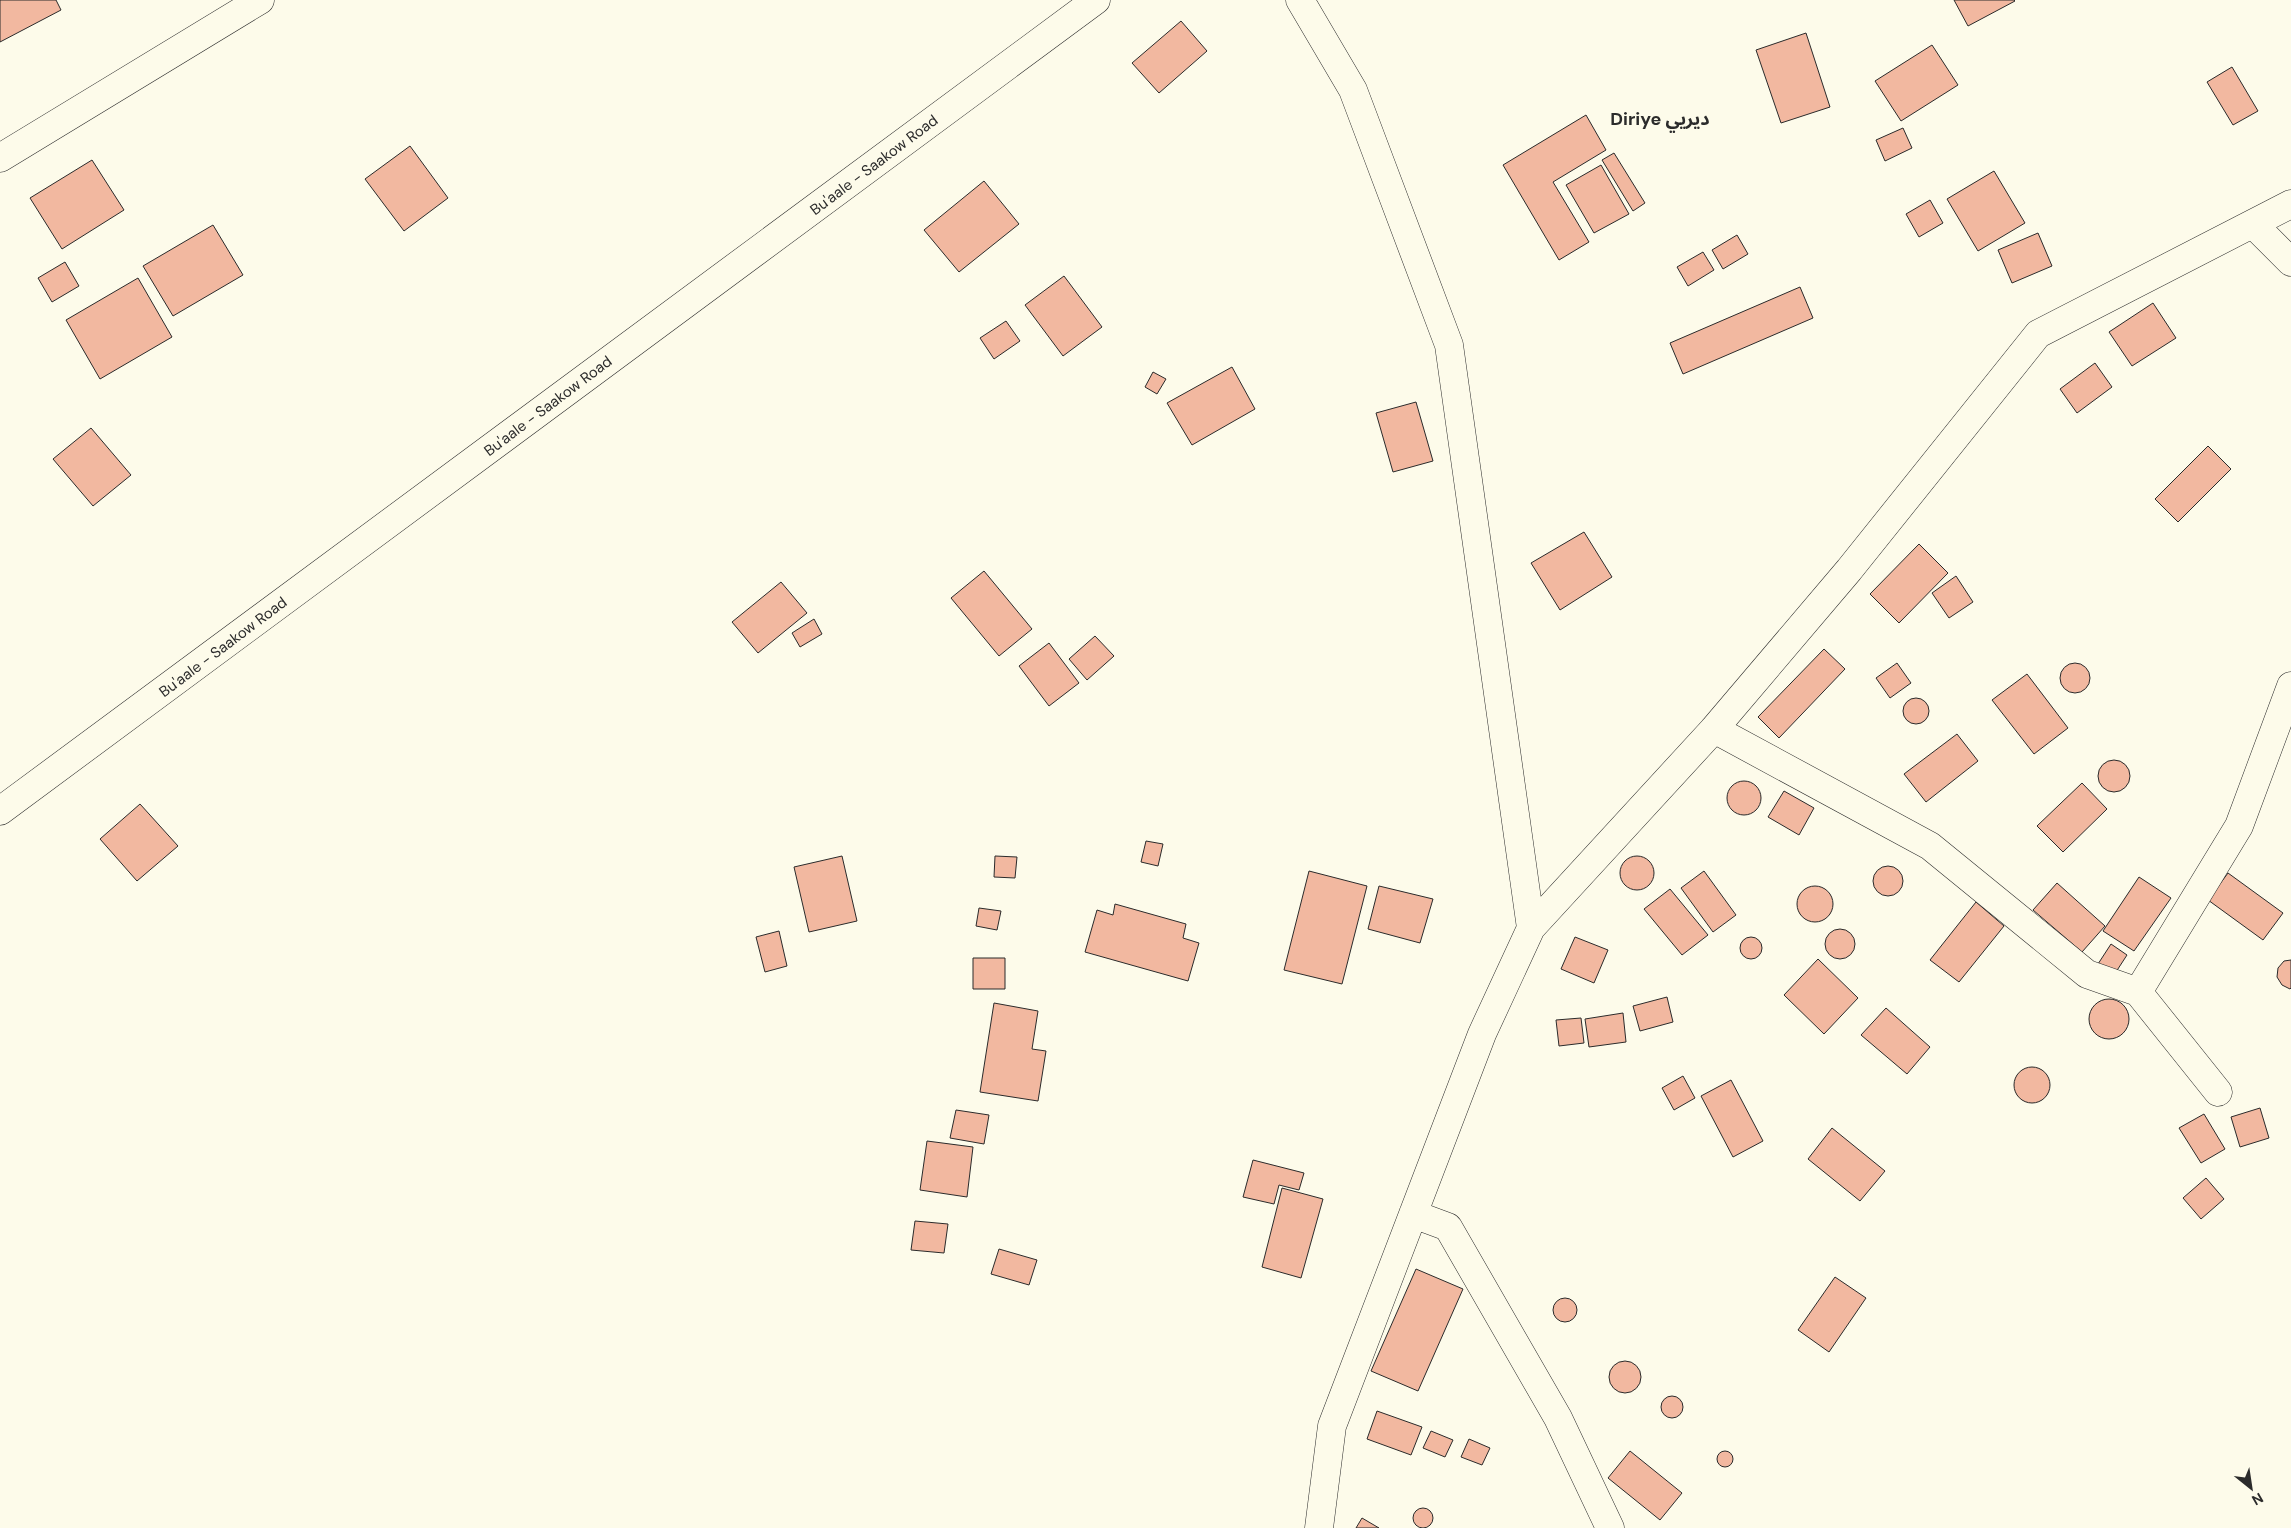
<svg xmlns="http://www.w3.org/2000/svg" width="2291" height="1528" font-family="'DM Sans','Noto Sans Arabic',sans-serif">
<rect width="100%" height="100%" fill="#fdfbea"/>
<path fill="#f2b8a0" stroke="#2b2b2b" d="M0,0H56L61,10L0,42Z
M1954,0H2014L2015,1L1968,26Z
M1181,21L1207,51L1159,93L1132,63Z
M1806,33L1830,107L1781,123L1756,50Z
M1932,45L1958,85L1901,121L1875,81Z
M2232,67L2258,111L2233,125L2207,82Z
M1586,115L1606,150L1553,182L1589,242L1559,260L1503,165Z
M1903,128L1912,148L1885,161L1876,140Z
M410,146L448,198L404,231L365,179Z
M1614,153L1645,203L1633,211L1602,160Z
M92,160L124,210L62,249L30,198Z
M1601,165L1629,214L1594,233L1566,185Z
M1994,171L2025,223L1978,251L1947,199Z
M984,181L1019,224L959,272L924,230Z
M1930,200L1943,223L1919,237L1906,214Z
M213,225L243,275L173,316L143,266Z
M2038,233L2052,266L2012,283L1998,250Z
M1737,235L1748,254L1723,269L1712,250Z
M1703,252L1714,270L1688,286L1677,267Z
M65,262L79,286L52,302L38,278Z
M1064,276L1102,327L1063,356L1025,305Z
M138,278L172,337L100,379L66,320Z
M1800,287L1813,318L1683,374L1670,343Z
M2153,303L2176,338L2132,366L2109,332Z
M1006,321L1020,341L994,359L980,338Z
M2095,363L2112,387L2077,413L2060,389Z
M1232,367L1255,409L1192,445L1167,403Z
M1153,372L1166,379L1157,394L1145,387Z
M1416,402L1433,461L1393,472L1376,413Z
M91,428L131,475L93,506L53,459Z
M2208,446L2231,469L2178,522L2155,499Z
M1584,532L1612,577L1560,610L1531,563Z
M1919,544L1948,573L1899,623L1870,594Z
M984,571L1032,629L999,656L951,598Z
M1956,576L1973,602L1949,618L1932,593Z
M781,582L807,613L758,653L732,622Z
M814,619L822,634L800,647L792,633Z
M1095,636L1114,656L1087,680L1069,659Z
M1049,643L1079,683L1049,706L1019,666Z
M1824,649L1845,669L1779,738L1758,717Z
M1897,663L1911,683L1890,698L1876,678Z
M2060 678a15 15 0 1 1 30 0a15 15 0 1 1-30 0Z
M2027,674L2068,728L2034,754L1992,700Z
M1903 711a13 13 0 1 1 26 0a13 13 0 1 1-26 0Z
M1957,734L1978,761L1926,802L1904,774Z
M2098 776a16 16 0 1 1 32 0a16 16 0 1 1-32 0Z
M1727 798a17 17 0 1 1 34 0a17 17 0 1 1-34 0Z
M2082,783L2107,809L2063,852L2037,826Z
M1784,791L1814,808L1799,835L1768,817Z
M140,804L178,846L137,881L100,839Z
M1146,841L1163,844L1158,866L1141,862Z
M1620 873a17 17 0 1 1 34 0a17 17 0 1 1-34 0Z
M842,856L857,921L809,932L794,867Z
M995,856L1017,857L1015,878L994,877Z
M1873 881a15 15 0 1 1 30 0a15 15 0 1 1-30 0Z
M1309,871L1367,886L1342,984L1284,970Z
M1704,871L1736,915L1713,932L1681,888Z
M2228,873L2283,913L2263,940L2208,900Z
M2139,877L2171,898L2134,951L2103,931Z
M2057,883L2105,926L2082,952L2033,910Z
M1797 904a18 18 0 1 1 36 0a18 18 0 1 1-36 0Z
M1379,886L1433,899L1420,943L1368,929Z
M1670,889L1708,935L1682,955L1644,909Z
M1976,902L2004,926L1959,982L1930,960Z
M1115,904L1186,924L1183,938L1199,943L1188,981L1085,952L1097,910L1113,915Z
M979,908L1001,911L997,930L976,926Z
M1825 944a15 15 0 1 1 30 0a15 15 0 1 1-30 0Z
M779,931L787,966L765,972L756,937Z
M1740 948a11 11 0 1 1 22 0a11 11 0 1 1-22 0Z
M1575,937L1608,950L1594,983L1561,969Z
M2111,944L2127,955L2114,975L2098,964Z
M973,958H1005V989H973Z
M1818,959L1858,998L1824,1034L1784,995Z
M2291,960V988L2290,989L2282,985L2277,977L2278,968L2284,961Z
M1667,997L1673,1022L1640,1031L1633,1006Z
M2089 1019a20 20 0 1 1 40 0a20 20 0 1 1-40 0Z
M994,1003L1038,1011L1032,1049L1046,1051L1038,1101L980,1092Z
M1886,1008L1930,1047L1907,1074L1861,1035Z
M1623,1013L1626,1042L1589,1047L1585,1019Z
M1581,1018L1584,1043L1559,1046L1556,1020Z
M2014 1085a18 18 0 1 1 36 0a18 18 0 1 1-36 0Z
M1683,1076L1695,1098L1674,1110L1662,1088Z
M1731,1080L1763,1141L1733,1157L1701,1096Z
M2260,1108L2269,1138L2240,1147L2231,1117Z
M956,1110L989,1115L984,1144L950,1138Z
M2204,1114L2225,1149L2201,1163L2179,1128Z
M1832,1128L1885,1171L1860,1201L1808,1159Z
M927,1141L973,1147L967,1197L920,1190Z
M1253,1160L1304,1173L1299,1190L1279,1185L1274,1204L1243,1197Z
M2206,1178L2224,1199L2201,1219L2183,1198Z
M1282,1188L1323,1199L1301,1278L1262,1267Z
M915,1221L948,1224L944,1253L911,1250Z
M999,1249L1037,1260L1029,1285L991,1274Z
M1416,1269L1463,1289L1418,1391L1371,1371Z
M1835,1277L1866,1298L1829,1352L1798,1330Z
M1553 1310a12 12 0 1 1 24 0a12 12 0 1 1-24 0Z
M1609 1377a16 16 0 1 1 32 0a16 16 0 1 1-32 0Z
M1661 1407a11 11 0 1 1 22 0a11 11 0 1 1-22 0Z
M1377,1411L1422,1427L1411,1455L1367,1439Z
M1431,1431L1453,1440L1445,1457L1423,1448Z
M1469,1439L1490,1448L1482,1465L1461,1457Z
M1717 1459a8 8 0 1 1 16 0a8 8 0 1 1-16 0Z
M1630,1451L1682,1493L1660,1520L1608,1478Z
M1413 1518a10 10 0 1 1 20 0a10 10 0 1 1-20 0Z
M1362,1518L1379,1528H1356Z"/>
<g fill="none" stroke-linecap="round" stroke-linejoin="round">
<g stroke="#2b2b2b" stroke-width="29">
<path id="minor" d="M1300,0L1353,90L1449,345L1531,928L1482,1034L1332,1426L1319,1528
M0,158L260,0
M2253,224L2291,262
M1714,729L1930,846L2087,974L2138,992L2218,1092
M1531,928L1714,729L1849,570L2038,334L2291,204
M2138,992L2239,826L2291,686
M1413,1214L1448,1227L1558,1418L1610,1528"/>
</g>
<g stroke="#2b2b2b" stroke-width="29">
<path id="major" d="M0,811L1096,0"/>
</g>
<use href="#minor" stroke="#fdfbea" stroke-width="28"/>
<use href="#major" stroke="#fdfbea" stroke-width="28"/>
</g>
<g text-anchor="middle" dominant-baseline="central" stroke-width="4" stroke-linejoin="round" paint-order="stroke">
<g font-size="15" fill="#2b2b2b" stroke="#fdfbea">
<text transform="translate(874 165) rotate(-37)">Bu'aale - Saakow Road</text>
<text transform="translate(548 406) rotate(-37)">Bu'aale - Saakow Road</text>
<text transform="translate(223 647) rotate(-37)">Bu'aale - Saakow Road</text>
</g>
<g font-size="18" font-weight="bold" fill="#2b2b2b" stroke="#fdfbea">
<text x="1660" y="119">Diriye ديريي</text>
</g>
</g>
<g transform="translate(2251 1488) rotate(150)" stroke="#fdfbea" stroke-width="4" paint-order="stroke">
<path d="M0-4L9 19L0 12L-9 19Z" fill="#2b2b2b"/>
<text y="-8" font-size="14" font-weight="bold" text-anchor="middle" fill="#2b2b2b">N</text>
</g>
</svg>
